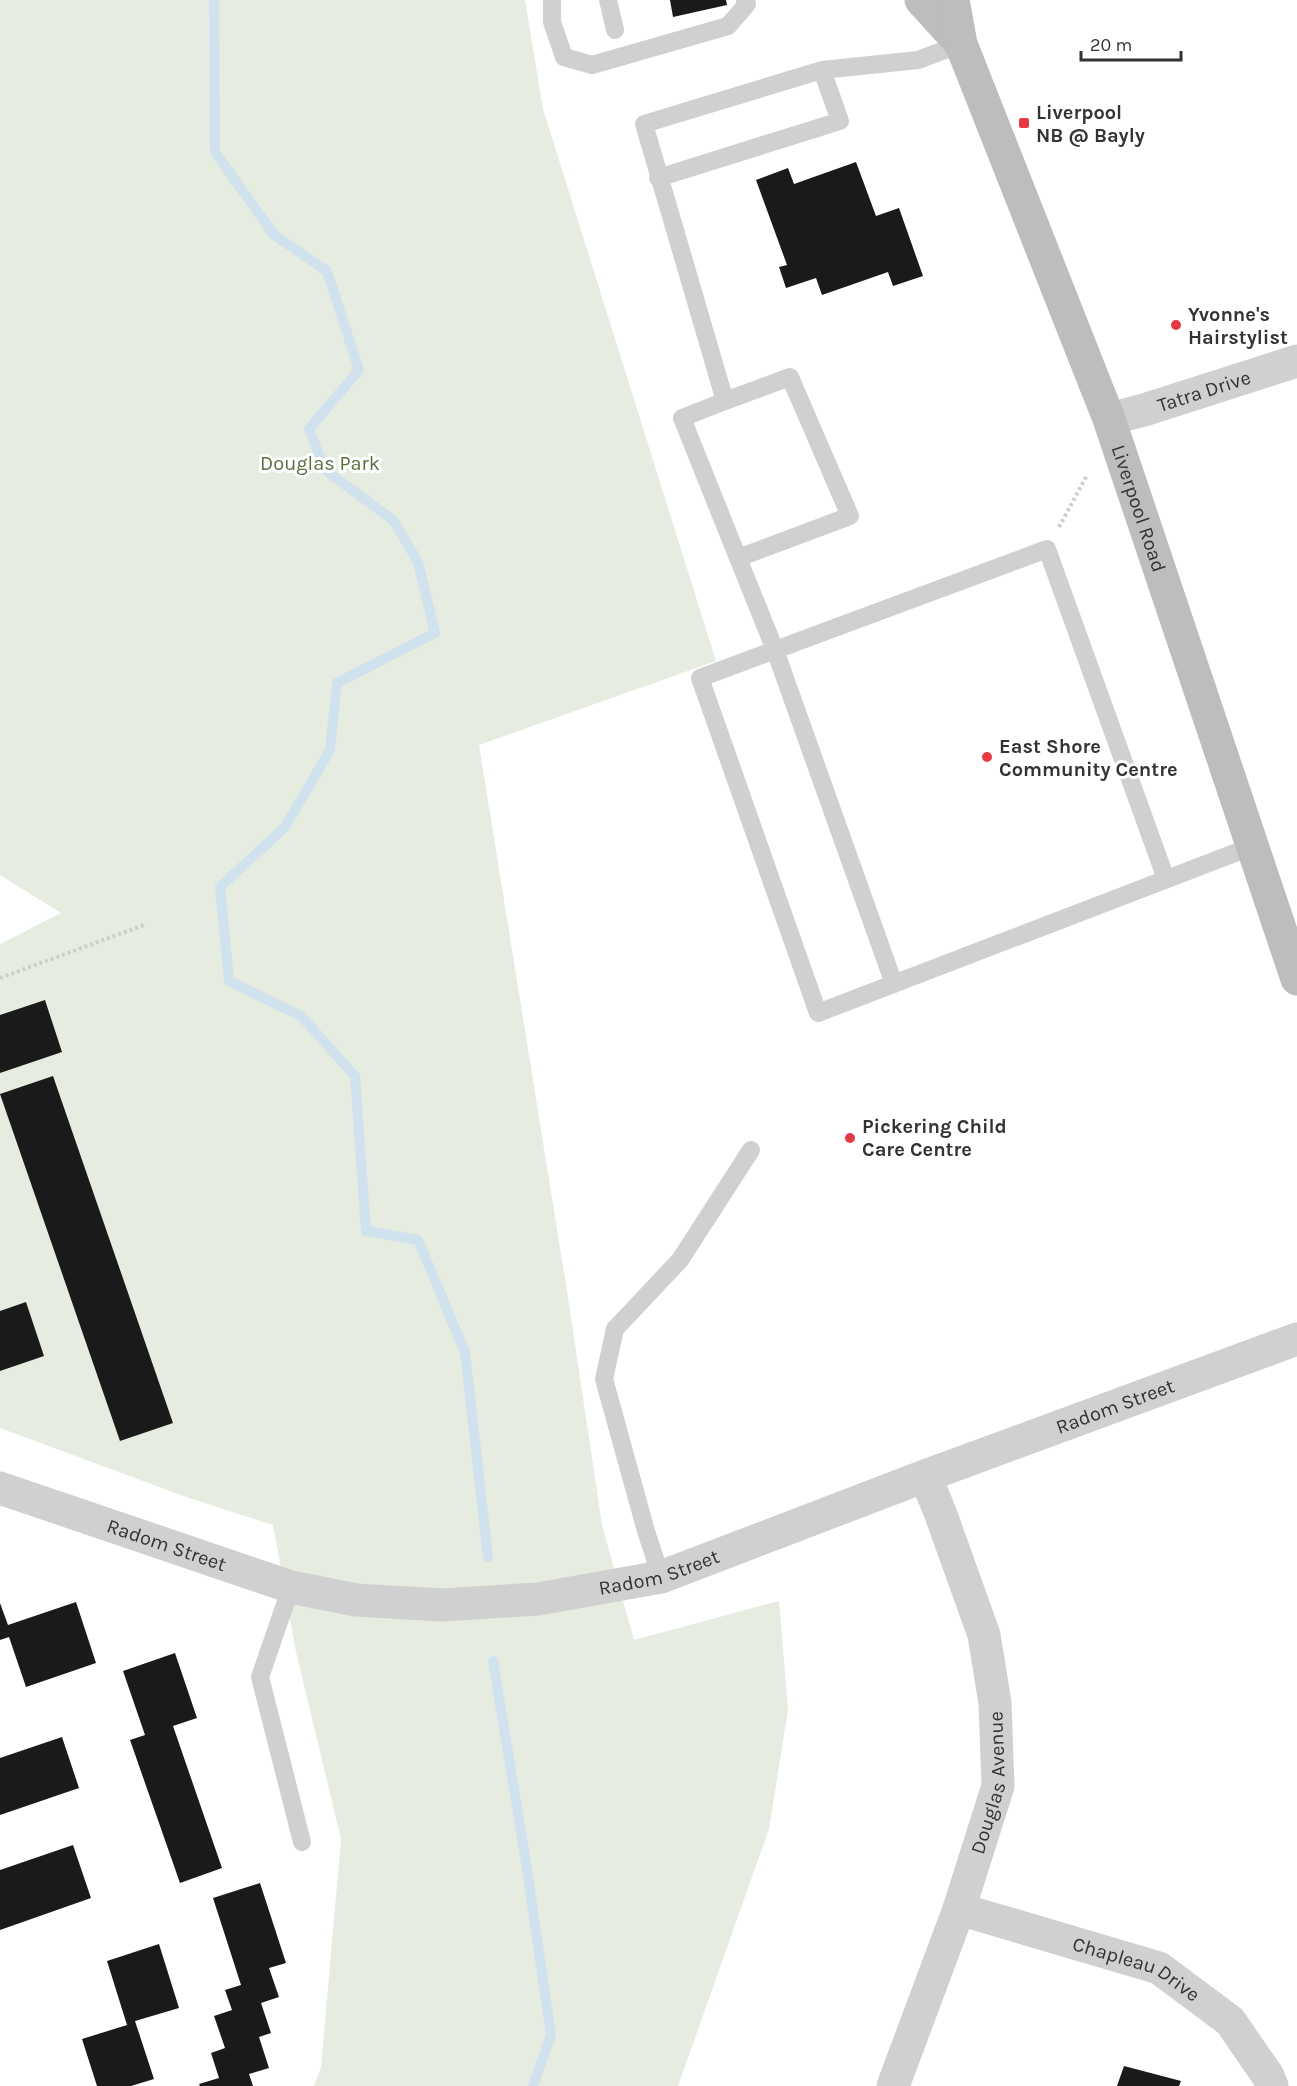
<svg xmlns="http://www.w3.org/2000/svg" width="1297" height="2086" font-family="Karla,sans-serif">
<rect width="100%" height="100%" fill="#fff"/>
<path fill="#e6ecdf" d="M0,0H525L543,109L716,661L479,745L567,1291L602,1525L634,1640L779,1601L788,1710L769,1829L678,2086H314L321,2067L341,1839L296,1652L273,1525L189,1498L0,1428V944L61,913L0,875Z"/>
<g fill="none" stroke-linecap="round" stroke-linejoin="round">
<path stroke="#cfe2ee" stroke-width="10" d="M214,1L215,152L274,235L327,271L359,370L309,429L325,470L393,520L418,562L435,633L337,683L330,750L285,827L220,887L229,981L301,1016L355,1076L366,1231L418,1240L465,1352L488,1557
M493,1661L525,1856L551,2035L533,2086"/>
</g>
<path fill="#1a1a1a" d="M670,0H726L727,5L673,17Z
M856,162L876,216L899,208L923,276L893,286L888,272L822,295L816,278L786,288L779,267L787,265L756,180L788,168L794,184Z
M45,1000L62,1052L0,1073V1015Z
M53,1076L173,1423L120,1441L0,1094Z
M26,1302L44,1356L0,1371V1311Z
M76,1602L96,1663L26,1687L9,1637L0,1640V1603L8,1625Z
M175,1653L197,1718L173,1726L222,1868L180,1883L130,1740L145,1735L123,1671Z
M62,1737L79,1788L0,1815V1758Z
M73,1845L91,1898L0,1930V1870Z
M260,1883L286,1963L269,1968L279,1997L261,2003L271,2033L259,2037L269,2068L249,2074L253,2086H200L199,2084L219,2078L211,2053L225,2048L214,2016L232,2010L225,1990L241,1985L213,1898Z
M159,1944L179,2008L135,2021L154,2079L131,2086H97L82,2039L127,2025L107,1961Z
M1124,2066L1181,2081L1179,2086H1117Z"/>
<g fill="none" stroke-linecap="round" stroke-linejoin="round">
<path stroke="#cdcdcd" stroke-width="4" stroke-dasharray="3 3" stroke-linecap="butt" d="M1059,527L1086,477
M0,978L144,925"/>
<path stroke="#d0d0d0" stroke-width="18" d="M552,0V22L564,57L592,65L728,26L747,4L745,0
M608,0L615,30
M658,178L840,121L822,70
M725,401L790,377L850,516L738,558L682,418L725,401L644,124L822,70L918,60L961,44
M738,558L775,650L894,984
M1166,879L1047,549L700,678L818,1013L1253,846
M661,1577L646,1531L604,1379L615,1329L680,1260L751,1150
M291,1587L260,1677L302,1842"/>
<g stroke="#d0d0d0" stroke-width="33">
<path id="s1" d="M1109,419L1144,410L1297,361"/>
<path id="s2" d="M0,1488L291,1587L356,1600L442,1605L538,1599L661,1577L925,1476L1297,1339"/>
<path id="s3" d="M959,1909L1159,1968L1230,2021L1268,2076L1272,2086"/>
<path id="s4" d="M893,2086L959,1909L998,1786L995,1703L984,1635L940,1512L925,1476"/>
</g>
<g stroke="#bdbdbd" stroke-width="33">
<path d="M921,0L961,44"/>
<path id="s5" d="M953,0L961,44L1109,419L1297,979"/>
</g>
</g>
<g fill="#e63946" stroke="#fff" stroke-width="2">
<rect x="1018" y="117" width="12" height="12" rx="3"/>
<circle cx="1176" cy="325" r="6"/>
<circle cx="987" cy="757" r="6"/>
<circle cx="850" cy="1138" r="6"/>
</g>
<g text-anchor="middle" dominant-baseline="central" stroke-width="6" stroke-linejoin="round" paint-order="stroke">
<g font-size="20" font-weight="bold" fill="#333" stroke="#fff" text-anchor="start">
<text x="1036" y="112">Liverpool<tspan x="1036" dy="23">NB @ Bayly</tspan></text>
<text x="1188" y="314">Yvonne's<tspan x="1188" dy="23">Hairstylist</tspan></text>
<text x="999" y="746">East Shore<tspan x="999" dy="23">Community Centre</tspan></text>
<text x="862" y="1126">Pickering Child<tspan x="862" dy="23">Care Centre</tspan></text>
</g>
<g font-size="20" fill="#333" stroke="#fff">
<text stroke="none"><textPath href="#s1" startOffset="99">Tatra Drive</textPath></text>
<text stroke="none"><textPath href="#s5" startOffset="542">Liverpool Road</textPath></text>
<text stroke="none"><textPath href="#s2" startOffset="1166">Radom Street</textPath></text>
<text stroke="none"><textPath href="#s2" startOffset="176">Radom Street</textPath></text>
<text stroke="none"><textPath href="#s2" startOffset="680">Radom Street</textPath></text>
<text stroke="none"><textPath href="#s4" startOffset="320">Douglas Avenue</textPath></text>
<text stroke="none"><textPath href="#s3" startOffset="188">Chapleau Drive</textPath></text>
</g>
<g font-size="20" fill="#56703f" stroke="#fff">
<text x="320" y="463">Douglas Park</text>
</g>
</g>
<path d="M1081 51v9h100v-9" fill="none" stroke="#333333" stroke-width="3"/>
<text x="1090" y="51" font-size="18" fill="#333333" stroke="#ffffff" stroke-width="4.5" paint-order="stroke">20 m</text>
</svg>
